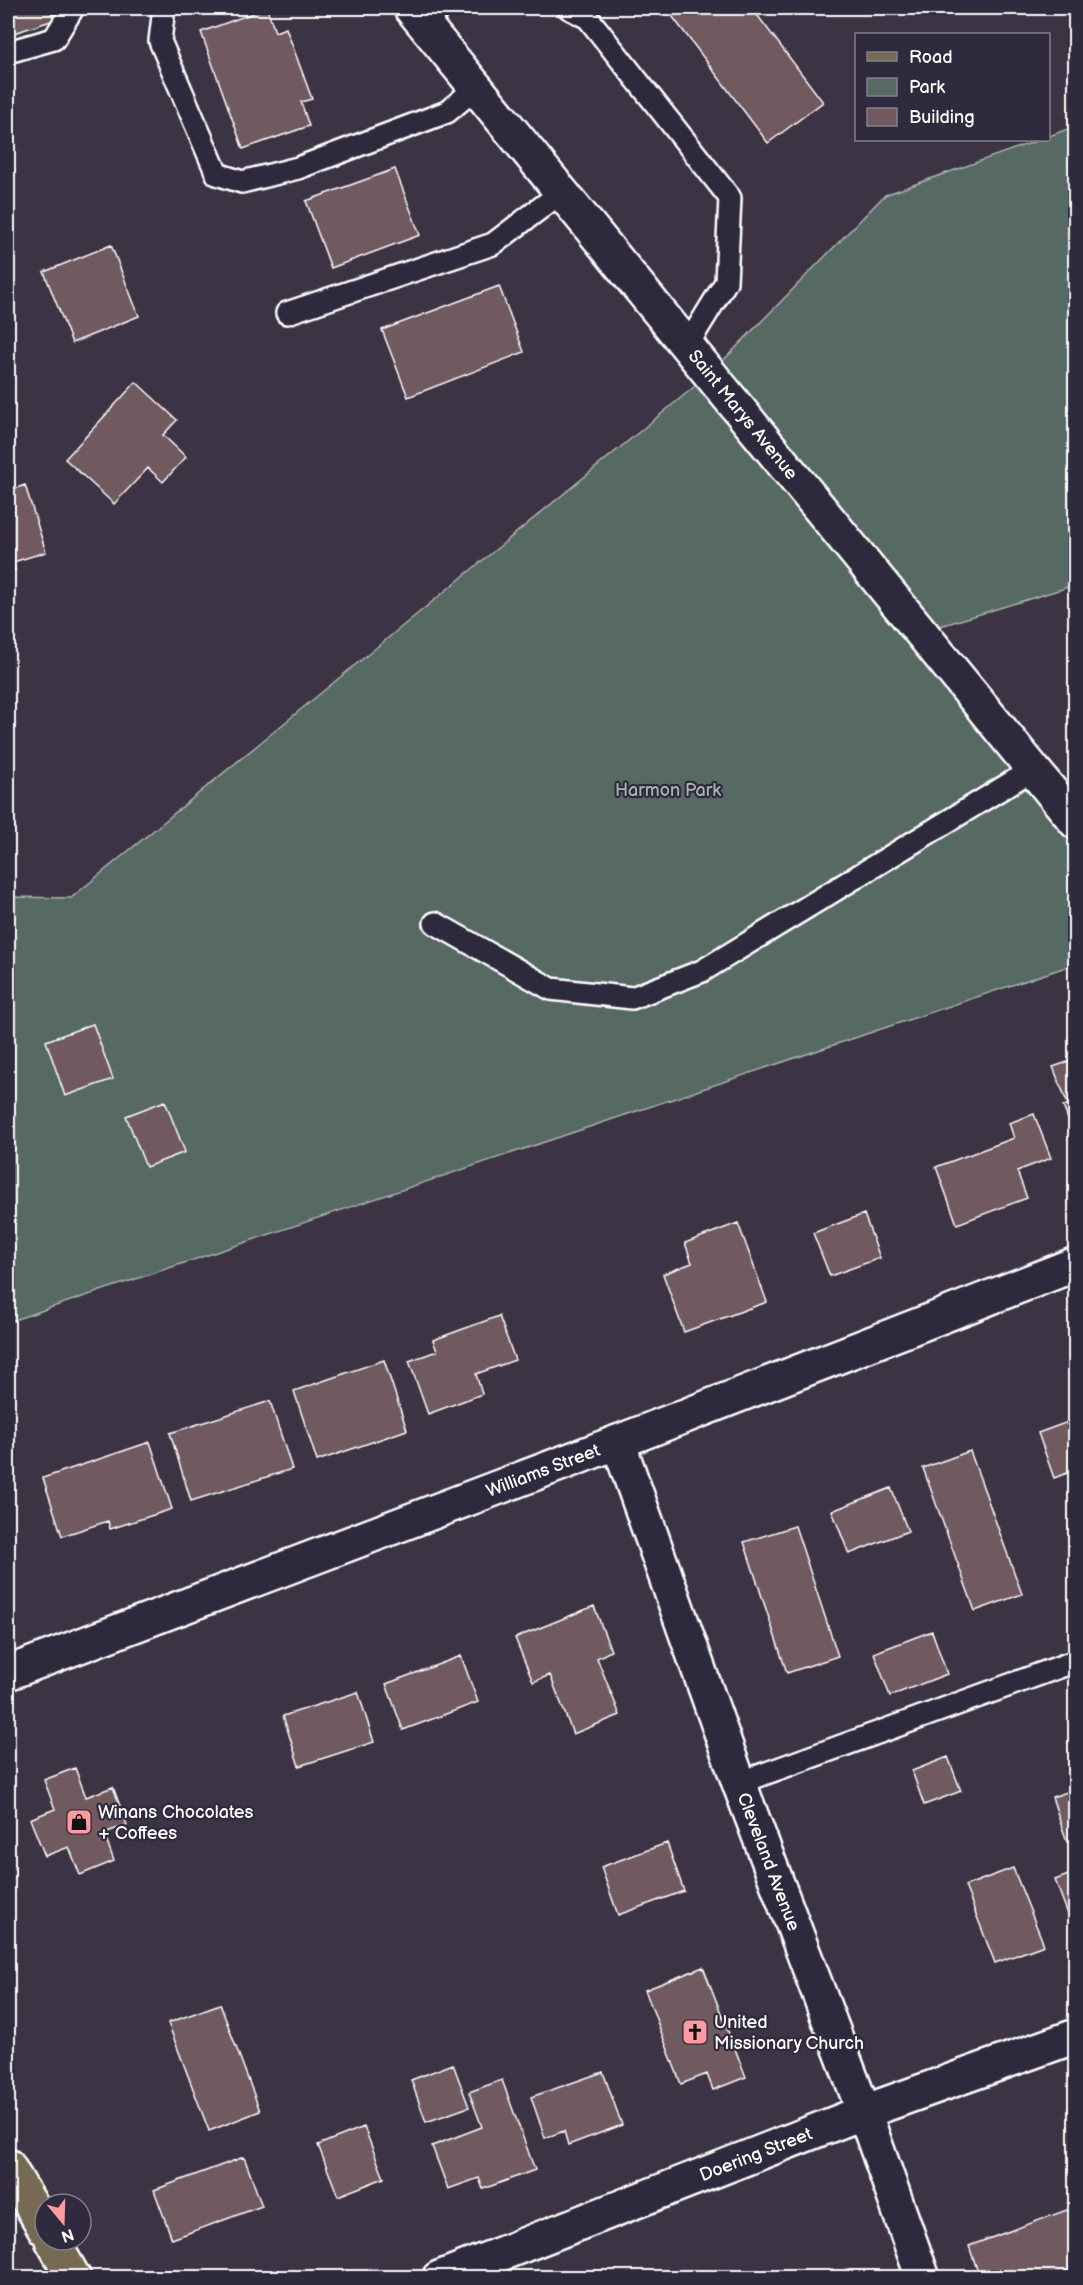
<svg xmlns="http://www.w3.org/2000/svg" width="1083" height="2285" font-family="'Balsamiq Sans',sans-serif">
<rect width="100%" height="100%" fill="#3c3444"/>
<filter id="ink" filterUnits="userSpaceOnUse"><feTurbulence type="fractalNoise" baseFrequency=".0167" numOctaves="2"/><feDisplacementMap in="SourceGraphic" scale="12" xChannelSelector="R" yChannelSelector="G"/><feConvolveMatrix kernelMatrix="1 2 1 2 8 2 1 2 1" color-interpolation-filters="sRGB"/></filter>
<g filter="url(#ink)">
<path fill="#576962" stroke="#abb4b0" stroke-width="1.5" d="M1075,126V585L921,632L1075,822V964L8,1322V897L71,898L711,373L885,195L1039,140H1048L1049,136Z"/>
<path fill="#705a5f" stroke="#fff" stroke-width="1.5" d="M8,8H50L54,20L8,35Z
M267,8L275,32L286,28L312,99L301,102L309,126L243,149L201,32Z
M666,8H752L823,102L768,143Z
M395,169L420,235L331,268L306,201Z
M111,245L139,316L72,343L44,272Z
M499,286L524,352L408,397L382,330Z
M136,382L177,420L163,435L186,457L163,482L148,468L114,504L65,459Z
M25,485L46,552L13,562L15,570L8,573V491Z
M93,1024L113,1079L65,1096L46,1041Z
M1076,1059V1099L1067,1102L1053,1067Z
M165,1101L185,1152L146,1167L126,1116Z
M1076,1102V1140L1063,1106Z
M1034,1114L1051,1158L1017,1171L1027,1198L957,1224L936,1167L1014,1138L1009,1123Z
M864,1214L880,1258L830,1276L813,1233Z
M738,1223L767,1302L684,1332L663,1274L692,1263L685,1243Z
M499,1316L515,1360L476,1374L482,1394L428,1414L409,1361L437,1351L433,1340Z
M384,1360L407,1430L317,1461L294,1391Z
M270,1401L292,1469L191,1501L170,1433Z
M1076,1419V1470L1054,1478L1038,1433Z
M150,1442L172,1509L110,1529L108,1521L62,1536L43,1478Z
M970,1451L1022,1594L975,1611L923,1468Z
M891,1488L908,1531L849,1554L832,1511Z
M795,1526L838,1656L787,1673L744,1542Z
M594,1606L611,1651L597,1658L620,1715L573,1734L550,1675L533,1682L515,1638Z
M932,1631L947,1674L890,1696L874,1653Z
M461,1656L478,1702L403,1730L386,1684Z
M358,1692L374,1742L299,1766L283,1716Z
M948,1757L961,1791L924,1805L912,1771Z
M75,1768L86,1797L113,1787L127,1825L104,1833L114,1861L80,1875L69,1847L45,1856L30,1819L55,1809L44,1780Z
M1076,1789V1839L1067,1842L1052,1797Z
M667,1843L684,1891L618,1915L601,1867Z
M1013,1868L1044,1945L995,1963L965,1886Z
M1076,1872V1929L1074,1930L1055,1880Z
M703,1967L746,2077L713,2090L707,2074L681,2084L645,1990Z
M220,2004L260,2111L209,2131L168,2023Z
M453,2064L469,2107L426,2122L411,2080Z
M603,2072L622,2125L568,2145L564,2131L545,2138L531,2097Z
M502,2080L535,2170L483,2189L479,2178L448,2189L432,2146L482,2127L469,2092Z
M364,2127L384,2178L338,2196L318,2145Z
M244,2157L262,2206L172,2239L154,2190Z
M1075,2207L1076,2268L1051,2278H980L969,2246Z"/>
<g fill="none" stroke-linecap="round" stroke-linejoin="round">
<g stroke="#fff" stroke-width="26">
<path id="lane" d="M164,8L160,41L217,174L242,182L298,168L447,112L477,87
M569,8L588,18L730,198L726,282L688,344
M424,23L441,8
M8,52L54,39L73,8
M287,313L493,244L563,191
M435,923L551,989L632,998L702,971L1032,770
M739,1783L1076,1661"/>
</g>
<g stroke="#fff" stroke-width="38">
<g id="street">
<path id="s1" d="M618,1442L739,1783L864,2112L923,2278"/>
<path id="s2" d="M8,1673L618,1442L1076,1264"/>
<path id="s3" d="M439,2278L864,2112L1076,2036"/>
</g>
</g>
<g stroke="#fff" stroke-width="38">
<g id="secondary">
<path id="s4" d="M411,8L1076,822"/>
</g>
</g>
<g stroke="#fff" stroke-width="38">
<path id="primary" d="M8,2166L45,2229
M52,2240L74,2278"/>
</g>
<use href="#lane" stroke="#2f2a3d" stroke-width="21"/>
<use href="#street" stroke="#2f2a3d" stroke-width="33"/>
<use href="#secondary" stroke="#2f2a3d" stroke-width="33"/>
<use href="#primary" stroke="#766a55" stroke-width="33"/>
</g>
</g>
<defs>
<g id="shop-square" transform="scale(1.35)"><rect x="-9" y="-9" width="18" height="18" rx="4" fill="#ff9aa2" stroke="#2f2a3d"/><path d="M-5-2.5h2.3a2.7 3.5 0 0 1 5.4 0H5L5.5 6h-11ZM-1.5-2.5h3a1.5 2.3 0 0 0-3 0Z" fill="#111"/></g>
<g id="church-square" transform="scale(1.35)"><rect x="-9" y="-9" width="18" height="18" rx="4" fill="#ff9aa2" stroke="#2f2a3d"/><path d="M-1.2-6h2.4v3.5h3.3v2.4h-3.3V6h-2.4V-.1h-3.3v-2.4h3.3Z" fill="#111"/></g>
</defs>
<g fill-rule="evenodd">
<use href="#shop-square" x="79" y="1822"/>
<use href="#church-square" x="695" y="2032"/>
</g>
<g text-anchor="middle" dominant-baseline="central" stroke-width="4.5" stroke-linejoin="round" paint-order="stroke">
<g font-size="18" fill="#fff" stroke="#2f2a3d">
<text stroke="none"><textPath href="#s4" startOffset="525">Saint Marys Avenue</textPath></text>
<text stroke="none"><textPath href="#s2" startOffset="572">Williams Street</textPath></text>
<text stroke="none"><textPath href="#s1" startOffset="446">Cleveland Avenue</textPath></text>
<text stroke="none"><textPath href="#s3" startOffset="340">Doering Street</textPath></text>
</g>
<g font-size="18" fill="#abb4b0" stroke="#2f2a3d">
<text x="668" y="790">Harmon Park</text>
</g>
<g font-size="18" fill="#fff" stroke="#2f2a3d" text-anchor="start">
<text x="98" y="1812">Winans Chocolates<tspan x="98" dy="21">+ Coffees</tspan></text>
<text x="714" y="2022">United<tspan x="714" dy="21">Missionary Church</tspan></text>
</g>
</g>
<rect width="1083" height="2285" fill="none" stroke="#2f2a3d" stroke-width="30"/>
<rect x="15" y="15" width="1053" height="2255" fill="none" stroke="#fff" stroke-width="2" filter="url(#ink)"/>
<rect x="855" y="33" width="195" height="108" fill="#2f2a3d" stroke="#827f8b" stroke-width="1.5"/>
<rect x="867" y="52" width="30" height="9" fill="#766a55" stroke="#827f8b" stroke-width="1.5"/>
<text x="909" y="63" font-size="18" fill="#ffffff">Road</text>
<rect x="867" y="78" width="30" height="18" fill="#576962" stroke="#827f8b" stroke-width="1.5"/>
<text x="909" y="93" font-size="18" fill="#ffffff">Park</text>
<rect x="867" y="108" width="30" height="18" fill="#705a5f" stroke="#827f8b" stroke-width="1.5"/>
<text x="909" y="123" font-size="18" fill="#ffffff">Building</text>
<g transform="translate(63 2222) rotate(161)"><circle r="28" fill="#2f2a3d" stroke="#827f8b" stroke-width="1.5"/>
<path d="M0-4.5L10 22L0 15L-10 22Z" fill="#ff9aa2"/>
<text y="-9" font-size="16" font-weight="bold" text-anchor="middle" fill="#ffffff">N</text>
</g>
</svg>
